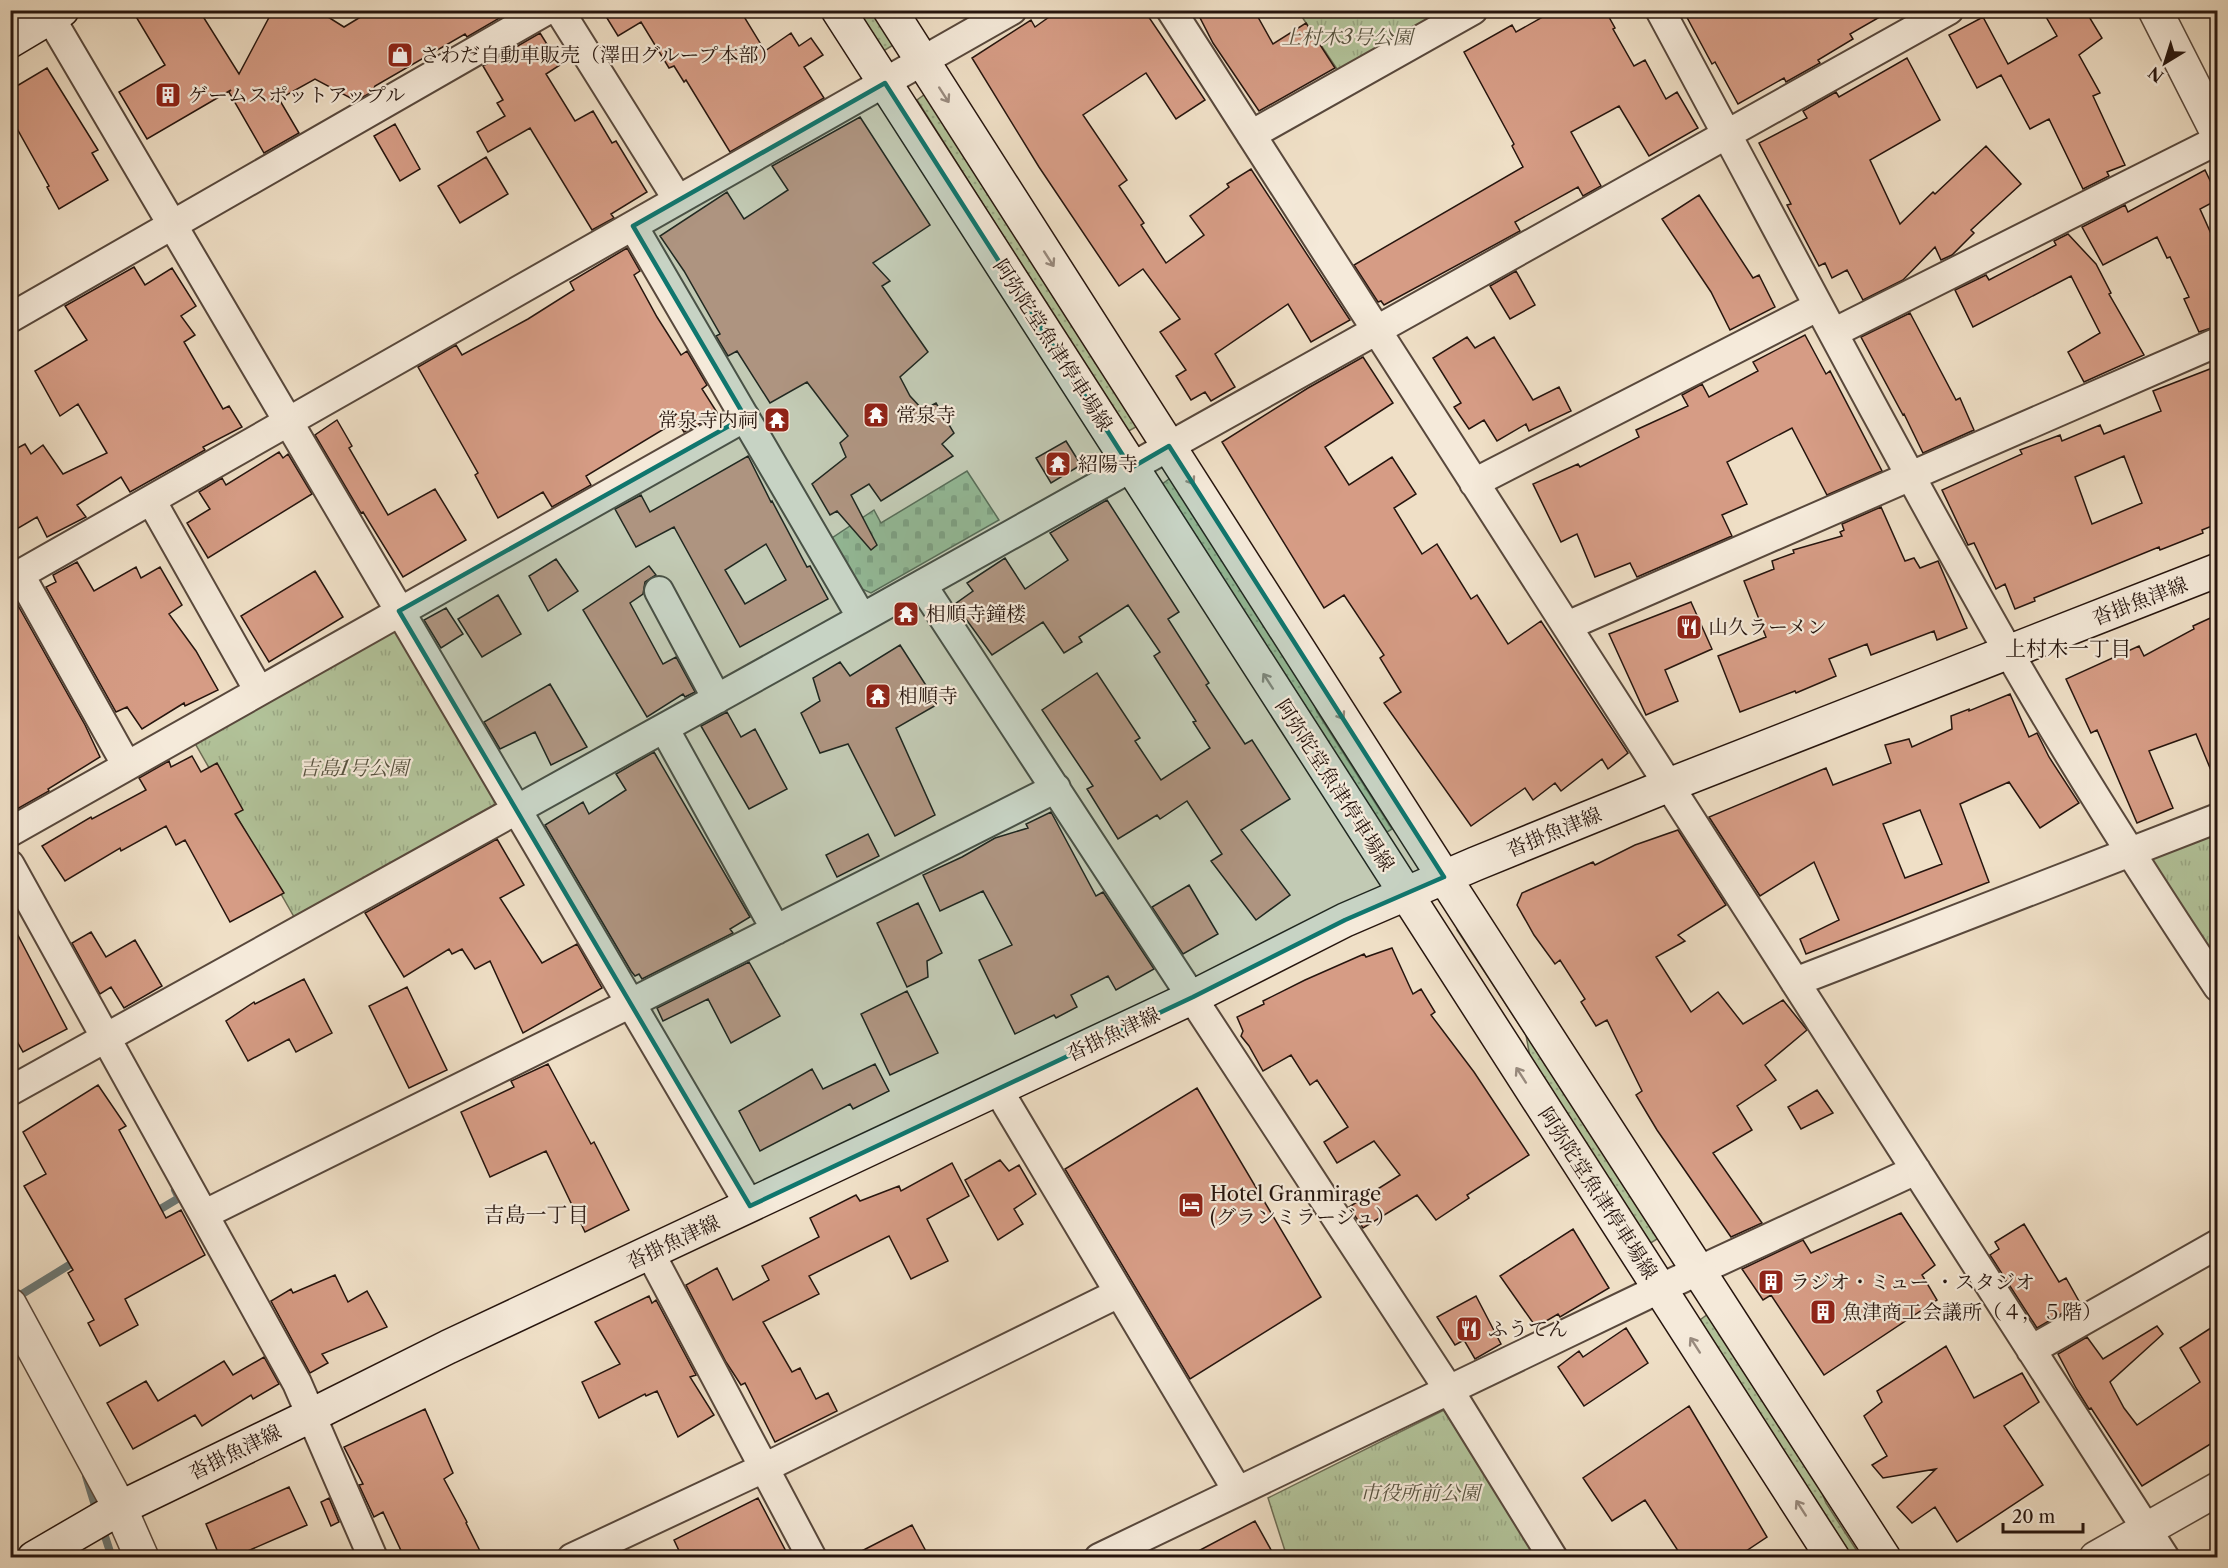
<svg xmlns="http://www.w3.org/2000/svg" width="2228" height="1568" font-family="'Libre Caslon Text','Noto Serif JP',serif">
<defs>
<pattern id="grass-dots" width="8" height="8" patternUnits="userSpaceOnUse" patternTransform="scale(1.5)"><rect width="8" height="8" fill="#b2c39a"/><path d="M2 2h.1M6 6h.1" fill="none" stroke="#99a784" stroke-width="1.8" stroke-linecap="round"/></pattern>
<pattern id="cemetery-stones" width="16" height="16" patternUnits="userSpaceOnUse" patternTransform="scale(1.5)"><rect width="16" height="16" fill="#b2c39a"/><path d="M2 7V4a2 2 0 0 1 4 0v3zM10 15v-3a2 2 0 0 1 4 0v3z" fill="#99a784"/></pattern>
<pattern id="park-tufts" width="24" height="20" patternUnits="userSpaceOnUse" patternTransform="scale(1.5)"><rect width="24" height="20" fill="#b2c39a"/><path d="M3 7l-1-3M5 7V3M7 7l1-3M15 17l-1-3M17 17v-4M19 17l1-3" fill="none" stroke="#99a784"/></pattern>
</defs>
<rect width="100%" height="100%" fill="#efdfc6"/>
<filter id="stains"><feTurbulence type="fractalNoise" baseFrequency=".00333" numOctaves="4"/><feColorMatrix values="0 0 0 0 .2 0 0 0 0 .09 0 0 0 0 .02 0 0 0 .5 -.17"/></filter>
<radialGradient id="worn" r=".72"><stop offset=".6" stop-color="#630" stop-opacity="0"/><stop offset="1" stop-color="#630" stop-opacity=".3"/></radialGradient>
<path fill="url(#grass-dots)" stroke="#6c6c54" stroke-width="1.5" d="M853,11H874L895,44L880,53Z
M928,92L1141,424L1127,432L917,100Z
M1173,476L1302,672L1317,712L1392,829L1384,834L1161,485Z
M1464,925L1662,1236L1649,1244L1531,1063L1526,1035L1457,930Z
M1712,1311L1811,1466L1826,1503L1861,1557H1850L1700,1320Z"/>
<path fill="url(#cemetery-stones)" stroke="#6c6c54" stroke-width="1.5" d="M967,471L999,520L871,593L862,589L832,538L874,510L881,523Z"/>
<path fill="url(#park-tufts)" stroke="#6c6c54" stroke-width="1.5" d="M1298,11H1448L1339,72Z
M399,611L516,809L301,929L188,731Z
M2217,818V987L2130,853Z
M1444,1410L1536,1557H1287L1268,1498Z"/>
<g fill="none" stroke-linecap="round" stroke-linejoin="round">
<path stroke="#6c7976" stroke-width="8" d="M152,1214L179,1198L175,1190
M14,1299L79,1259
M86,1476L97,1512
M102,1527L112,1558"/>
</g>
<path fill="#d69c85" stroke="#26150e" stroke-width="1.5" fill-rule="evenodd" d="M132,10H199L239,74L273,10H317L344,27L372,10H513L467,37L465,34L375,86L372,92L356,101L315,79L279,99L299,133L264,153L229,92L231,90L147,139L119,92L165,65Z
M602,10H740L765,51L791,33L799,46L811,38L823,55L804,67L824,98L730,152L686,80L684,82L674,66L669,68L641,22L618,36Z
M1059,10H1144L1205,100L1176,119L1146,73L1083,115L1127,180L1119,186L1144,223L1141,225L1166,263L1204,235L1190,216L1229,187L1227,184L1251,169L1350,320L1311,342L1288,304L1215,354L1235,387L1211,401L1205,392L1191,400L1176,376L1186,370L1160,332L1180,319L1143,269L1119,286L1039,167L972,58L1031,20L1035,27Z
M1196,10H1254L1273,44L1306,23L1335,68L1259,111L1213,43Z
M1555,10H1605L1615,28L1613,29L1634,66L1645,60L1666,99L1677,92L1698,128L1649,156L1619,106L1571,132L1601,186L1583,196L1578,187L1515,222L1520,231L1384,305L1381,301L1378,302L1354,265L1523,167L1512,146L1514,144L1464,52L1512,25L1516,32Z
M1683,10H1892L1850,34L1853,39L1818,60L1820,63L1786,82L1784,78L1738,104L1715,62L1712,64Z
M2042,10H2085L2102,38L2079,55L2100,93L2093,96L2125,165L2107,172L2109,176L2083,189L2049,119L2030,129L2001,75L1977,88L1949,35L1983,17L2008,64L2057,36Z
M540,33L560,65L546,74L575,121L593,111L612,143L616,141L647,192L611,214L614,218L592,230L530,128L488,152L477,132L505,116L497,103L503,100L483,66Z
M1907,58L1940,120L1870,160L1900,224L1933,192L1935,194L1986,146L2021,184L1971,230L1974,233L1952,255L1941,260L1935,247L1903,280L1863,300L1847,270L1832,278L1825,263L1819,266L1787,205L1791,204L1759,143L1807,118L1803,111L1836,92L1839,97Z
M47,68L98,150L92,153L108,180L59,209L47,187L49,186L10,116V90Z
M860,117L930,225L873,263L890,281L882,286L928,352L900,377L910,396L923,410L936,403L954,433L942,444L953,456L881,501L869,484L851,495L877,545L871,550L837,511L830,515L812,484L846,457L840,443L848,436L807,382L770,403L737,351L728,356L716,336L720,334L684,271L660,236L727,192L744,219L788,190L772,166Z
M395,124L420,169L400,181L374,136Z
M486,157L508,194L460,223L438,186Z
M2205,170L2217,195V200L2200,209L2217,247V326L2199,332L2184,299L2189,297L2170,257L2167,258L2157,237L2103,265L2082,227L2125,205L2128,212Z
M1699,195L1753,278L1759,275L1775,307L1730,330L1711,292L1662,219Z
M2068,234L2096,264L2111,293L2109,294L2144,355L2084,382L2068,352L2100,333L2071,276L1973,327L1955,290L1986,275L1989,280L2056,245L2054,241Z
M627,248L640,271L634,275L657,317L681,355L687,351L707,385L702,389L718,414L684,432L677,421L586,476L591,485L552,507L543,492L498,518L475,475L478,473L418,367L456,345L462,355L528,319L574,290L570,282Z
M134,267L145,285L172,268L196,306L181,316L195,335L184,342L223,409L229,406L242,427L203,447L205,450L130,492L121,477L77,505L86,517L47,537L37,517L10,533V452L25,444L31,454L43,445L63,474L107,453L78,404L60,416L35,371L87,340L65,306Z
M1516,271L1535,305L1510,319L1490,286Z
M1910,313L1956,400L1960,398L1974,430L1923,453L1904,414L1903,415L1861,337Z
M1805,335L1826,374L1830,371L1882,471L1827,495L1792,428L1727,462L1747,504L1722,515L1732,536L1637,577L1630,563L1595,577L1577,534L1561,542L1533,484L1578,464L1580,467L1639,437L1636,430L1688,406L1682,395L1702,384L1709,397L1758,371L1753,362Z
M1467,337L1475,348L1494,337L1533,400L1559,387L1571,411L1529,431L1526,424L1497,441L1484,420L1469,429L1454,407L1461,403L1433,358Z
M1363,357L1393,403L1325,447L1349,485L1392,457L1416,494L1394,508L1422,554L1437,544L1471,599L1477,595L1508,644L1541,621L1628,753L1608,769L1602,759L1561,791L1555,783L1533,800L1525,788L1471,826L1384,703L1401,692L1380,658L1384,655L1344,595L1324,608L1222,442L1308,388Z
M2217,360V524L2202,530L2203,533L2160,550L2159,547L2034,598L2035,601L2015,609L2005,584L1996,589L1974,543L1968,545L1942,490L2022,454L2020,450L2060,435L2062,441L2100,425L2104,434L2161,411L2153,391L2215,367L2213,362ZM2124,456L2142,503L2092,524L2075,477Z
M337,420L352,446L349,448L388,515L435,489L466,540L403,577L363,512L361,513L315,435Z
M1066,441L1081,465L1051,483L1036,458Z
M279,452L283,458L288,454L312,494L208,558L187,523L210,509L199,492L222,478L226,485Z
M748,456L771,502L772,501L807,567L810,566L828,599L740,647L674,527L636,547L615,509L641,495L650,512ZM766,544L786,580L745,604L725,570Z
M1107,500L1179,612L1168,619L1209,683L1206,685L1245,744L1252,740L1290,799L1241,830L1290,895L1256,920L1211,861L1222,854L1187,801L1160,819L1157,815L1118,839L1087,789L1093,786L1042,710L1097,673L1140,738L1135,741L1161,780L1210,748L1193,722L1196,721L1154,656L1160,652L1128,605L1079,637L1082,642L1064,653L1043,622L992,655L955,604L973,591L967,583L1005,558L1025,589L1068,560L1050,533Z
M1881,507L1905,561L1914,558L1920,568L1938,561L1967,628L1937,640L1934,631L1871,655L1867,644L1829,659L1836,676L1796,693L1795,691L1740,712L1718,656L1766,637L1744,581L1774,569L1772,561L1794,553L1793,550L1842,536L1840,532L1844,530L1842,524Z
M556,559L578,591L548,611L529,576Z
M77,562L94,591L136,567L141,578L160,567L182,605L169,614L196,651L218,690L185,706L184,703L142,729L127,707L116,712L46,587L56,582L53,575Z
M649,566L656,575L645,582L643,594L630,603L663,664L676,657L695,692L685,697L683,694L647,717L583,610Z
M315,571L343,617L269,662L241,616Z
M498,595L521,634L482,657L458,619Z
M16,602L85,725L100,757L48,789L49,791L10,813V606Z
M1691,602L1712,649L1665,670L1678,701L1646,715L1609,634Z
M446,608L463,634L441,648L424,620Z
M2217,615V785L2196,734L2149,751L2173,808L2137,823L2097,730L2091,733L2066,679L2139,646L2144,656L2194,629L2193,626Z
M900,645L938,704L896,728L935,815L895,836L848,744L820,753L801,713L820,701L813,678L840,662L850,676Z
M550,684L587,747L551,765L535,732L500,749L484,722Z
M2010,694L2029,737L2037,733L2049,757L2079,803L2040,828L2009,782L1960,804L1989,882L1806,954L1800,939L1839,920L1814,862L1760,896L1709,817L1826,768L1833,785L1891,763L1885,745L1909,739L1912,747L1952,729L1951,716L1969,709V711ZM1920,810L1942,864L1905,878L1883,824Z
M727,712L741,737L755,729L787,789L749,809L701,726Z
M654,752L750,917L730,929L733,933L642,979L639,974L635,976L631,971L545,825L583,802L589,814L626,790L616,774Z
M192,756L201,772L217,763L243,810L235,814L284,893L230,922L185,840L176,845L166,826L121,851L120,848L65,881L42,846L91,817L92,819L146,790L139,778L169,761L171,767Z
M1051,812L1096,896L1103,892L1154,969L1116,990L1108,976L1071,995L1077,1007L1056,1018L1054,1015L1015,1034L979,960L1012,945L983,891L940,911L923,875L962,857L995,838L1028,828L1026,824Z
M1678,830L1726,905L1678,935L1685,941L1656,957L1691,1012L1718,992L1743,1024L1783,1000L1807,1030L1765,1065L1776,1080L1737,1106L1752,1130L1713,1153L1762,1223L1731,1237L1657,1130L1636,1095L1642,1091L1607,1020L1596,1026L1581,1002L1585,999L1560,960L1555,964L1534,935L1517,905L1522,893L1593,862L1595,865L1635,845Z
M868,834L879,856L837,877L826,855Z
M497,839L524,885L500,898L542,963L577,944L602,988L523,1033L490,961L475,969L462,949L452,954L449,949L404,977L365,913Z
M1189,885L1218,934L1183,954L1152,907Z
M918,903L942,953L927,961L928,977L907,987L877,923Z
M10,920L67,1029L23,1052L10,1029Z
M91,932L106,957L135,940L162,986L124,1008L111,987L100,994L72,943Z
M1392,948L1413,994L1421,989L1435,1012L1431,1015L1474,1072L1529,1155L1467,1195L1469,1198L1436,1220L1417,1195L1363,1228L1349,1207L1400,1175L1374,1141L1337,1163L1324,1142L1348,1127L1317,1080L1310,1085L1291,1055L1263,1071L1249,1046L1241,1036L1243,1031L1237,1017L1264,1004L1263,1001L1305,980L1364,954L1366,957Z
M749,962L780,1016L731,1043L708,999L663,1021L657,1008Z
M304,979L332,1033L296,1052L289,1039L248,1061L226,1021L254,1002L255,1004Z
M407,987L447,1070L409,1088L369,1006Z
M907,991L938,1053L890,1075L861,1014Z
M548,1064L591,1144L594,1142L629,1210L585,1232L546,1151L490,1177L461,1112L514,1087L511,1081Z
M875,1064L889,1091L853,1109L850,1104L760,1151L739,1111L812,1069L823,1089Z
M98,1085L126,1126L119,1130L166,1218L181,1210L205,1255L125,1299L138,1325L100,1346L88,1323L94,1320L68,1273L73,1270L24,1186L46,1174L23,1132Z
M1197,1088L1321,1297L1190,1379L1065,1169Z
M1817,1090L1833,1113L1801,1129L1788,1107Z
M1000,1160L1009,1171L1019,1165L1036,1194L1014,1209L1023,1224L998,1240L965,1180Z
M952,1163L969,1196L927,1219L948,1261L911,1279L889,1236L809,1276L819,1294L763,1322L792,1372L800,1368L816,1399L828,1393L837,1411L775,1442L745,1383L741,1385L726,1362L686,1285L717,1268L733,1300L769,1280L762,1266L819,1237L810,1218L856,1195L860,1201L899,1186L901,1191Z
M1901,1213L1935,1265L1922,1275L1937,1300L1824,1375L1771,1295L1763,1300L1742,1269L1803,1240L1811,1253Z
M2024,1224L2059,1282L2066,1278L2080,1303L2037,1328L1990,1255L1999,1249L1995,1242Z
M1573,1229L1609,1288L1560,1317L1558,1314L1536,1327L1500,1276Z
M335,1275L348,1302L367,1291L387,1327L322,1354L328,1363L310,1373L271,1301L291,1289L293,1293Z
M649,1296L652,1303L656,1300L696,1375L690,1377L714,1415L678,1437L657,1391L646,1396L645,1394L599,1418L582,1382L620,1364L595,1322Z
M1476,1296L1501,1344L1475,1359L1464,1340L1455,1345L1437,1317Z
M2217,1324V1440L2142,1486L2091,1408L2089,1409L2076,1388L2058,1354L2087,1337L2103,1359L2157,1326L2163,1334L2110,1382L2124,1408L2137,1425L2200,1382L2180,1348Z
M1626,1328L1648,1363L1584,1406L1558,1367L1579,1351L1583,1357Z
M1946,1346L1974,1398L2022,1373L2039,1402L2004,1426L2043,1485L1957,1542L1935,1507L1912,1523L1897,1507L1936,1469L1883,1478L1872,1465L1887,1456L1864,1416L1882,1402L1877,1391Z
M264,1357L279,1384L253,1399L251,1395L202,1426L195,1415L133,1449L107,1403L146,1381L158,1401L224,1361L233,1375Z
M1689,1406L1767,1537L1737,1557H1701L1698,1553L1682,1557L1645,1500L1612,1521L1583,1478Z
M425,1409L453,1473L444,1479L467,1522L466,1523L483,1557H404L383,1512L374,1517L359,1485L363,1484L344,1447Z
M289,1487L307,1525L234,1557H220L206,1524Z
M329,1498L339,1522L331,1526L321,1502Z
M758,1498L789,1557H682L674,1540Z
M1255,1521L1275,1557H1187Z
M912,1525L929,1557H850Z"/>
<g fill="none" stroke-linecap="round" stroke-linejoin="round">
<g stroke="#58483c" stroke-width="32">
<path id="minor" d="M34,10L50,17L750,1206
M559,10L678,200
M1171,10L2165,1558
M1660,10C1776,225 1888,440 2008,651C2074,766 2145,877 2218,987
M1251,135L1473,10
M633,226L862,618
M10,318L547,10
M1833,333L2218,140
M1474,483L1817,307
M151,500L259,691
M20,575L127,766
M10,580L1012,10
M922,585L1449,1390L1553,1558
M659,591L717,699
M1567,626L2218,342
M664,728L776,930
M10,832L745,417
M10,865L297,1383L373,1558
M1795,982L2218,818
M997,1088L1237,1490
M10,1091L862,618L1949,10
M205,1214L631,1003L1056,788
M650,1253L812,1558
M2031,1350L2218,1244
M572,1558L766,1467L1119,1293
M1099,1558L1659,1289L1916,1170"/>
</g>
<g stroke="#58483c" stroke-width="36">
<path id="tertiary" d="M2155,10L2218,134
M10,1305L120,1508L142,1558
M2096,1558L2218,1489"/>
</g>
<g stroke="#26150e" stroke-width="36">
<path id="secondary" d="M838,10L1833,1558
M890,10L1444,877L1884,1558
M10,41L62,10
M34,1558L120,1508L312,1415L448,1347L1193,997L1345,920L1475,864L1669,785L2218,570"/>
</g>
<use href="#minor" stroke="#f5eada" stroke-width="28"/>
<use href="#tertiary" stroke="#f5eada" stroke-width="33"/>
<use href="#secondary" stroke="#f5eada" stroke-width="33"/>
</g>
<defs><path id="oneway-shaft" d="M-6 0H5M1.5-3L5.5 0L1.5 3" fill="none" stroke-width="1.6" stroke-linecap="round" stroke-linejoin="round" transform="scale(1.5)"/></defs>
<g stroke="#988a7e">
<use href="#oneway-shaft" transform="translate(944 95) rotate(57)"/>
<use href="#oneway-shaft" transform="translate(1049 259) rotate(57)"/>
<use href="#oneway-shaft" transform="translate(1189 477) rotate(57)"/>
<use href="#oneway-shaft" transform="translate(1268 681) rotate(-123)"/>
<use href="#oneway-shaft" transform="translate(1339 712) rotate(57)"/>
<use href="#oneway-shaft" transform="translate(1521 1075) rotate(-123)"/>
<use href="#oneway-shaft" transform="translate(1695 1345) rotate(-123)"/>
<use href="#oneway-shaft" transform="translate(1801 1508) rotate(-123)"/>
</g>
<path fill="#0f766e" fill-opacity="0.2" stroke="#0f766e" stroke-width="4.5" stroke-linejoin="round" d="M885,83L1131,468L1169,446L1444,877L1345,920L1193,997L750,1206L399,611L745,417L633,226Z"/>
<defs>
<g id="shop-square" transform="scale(1.35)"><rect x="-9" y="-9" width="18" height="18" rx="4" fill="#8f2418" stroke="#f5eada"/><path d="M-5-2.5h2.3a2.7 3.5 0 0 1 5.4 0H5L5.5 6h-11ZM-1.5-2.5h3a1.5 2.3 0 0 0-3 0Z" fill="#fff"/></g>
<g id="building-square" transform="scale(1.35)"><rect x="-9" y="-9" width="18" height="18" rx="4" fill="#8f2418" stroke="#f5eada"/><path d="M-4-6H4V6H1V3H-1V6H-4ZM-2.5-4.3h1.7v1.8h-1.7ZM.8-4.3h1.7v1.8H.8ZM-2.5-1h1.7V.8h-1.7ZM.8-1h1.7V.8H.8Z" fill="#fff"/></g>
<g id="temple-square" transform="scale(1.35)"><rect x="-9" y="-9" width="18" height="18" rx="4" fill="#8f2418" stroke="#f5eada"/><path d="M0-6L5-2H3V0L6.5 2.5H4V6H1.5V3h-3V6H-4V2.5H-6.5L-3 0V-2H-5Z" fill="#fff"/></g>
<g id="restaurant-square" transform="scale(1.35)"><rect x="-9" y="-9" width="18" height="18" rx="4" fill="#8f2418" stroke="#f5eada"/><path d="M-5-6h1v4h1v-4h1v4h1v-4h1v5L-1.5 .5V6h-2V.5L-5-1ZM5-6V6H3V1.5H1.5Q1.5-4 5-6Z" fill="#fff"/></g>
<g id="hotel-square" transform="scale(1.35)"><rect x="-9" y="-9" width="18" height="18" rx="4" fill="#8f2418" stroke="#f5eada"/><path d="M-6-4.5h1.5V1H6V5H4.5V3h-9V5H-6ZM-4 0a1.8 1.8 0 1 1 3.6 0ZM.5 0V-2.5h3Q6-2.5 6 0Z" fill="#fff"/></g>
</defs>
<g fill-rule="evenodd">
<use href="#shop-square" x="400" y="55"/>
<use href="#building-square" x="168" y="95"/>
<use href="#temple-square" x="876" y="415"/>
<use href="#temple-square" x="777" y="420"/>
<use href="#temple-square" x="1058" y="464"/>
<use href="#temple-square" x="906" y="614"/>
<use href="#restaurant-square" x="1689" y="627"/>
<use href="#temple-square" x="878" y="696"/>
<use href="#hotel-square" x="1191" y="1205"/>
<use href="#building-square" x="1771" y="1282"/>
<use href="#building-square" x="1823" y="1312"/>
<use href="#restaurant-square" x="1469" y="1329"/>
</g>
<g text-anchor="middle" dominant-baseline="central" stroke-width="4.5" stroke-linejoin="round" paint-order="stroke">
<g font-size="20" font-style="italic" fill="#57523f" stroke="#f5eada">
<text x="1347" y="37">上村木3号公園</text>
<text x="354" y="768">吉島1号公園</text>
<text x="1420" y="1493">市役所前公園</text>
</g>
<g font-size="20" fill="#26150e" stroke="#f5eada" text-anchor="start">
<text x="420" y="55">さわだ自動車販売（澤田グループ本部）</text>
<text x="188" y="95">ゲームスポットアップル</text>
<text x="896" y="415">常泉寺</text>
<text x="758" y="420" text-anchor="end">常泉寺内祠</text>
<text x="1078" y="464">紹陽寺</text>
<text x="926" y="614">相順寺鐘楼</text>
<text x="1708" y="627">山久ラーメン</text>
<text x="898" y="696">相順寺</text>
<text x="1210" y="1194">Hotel Granmirage<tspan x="1210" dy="23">(グランミラージュ）</tspan></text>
<text x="1790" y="1282">ラジオ・ミュー ・スタジオ</text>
<text x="1842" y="1312">魚津商工会議所（４，５階）</text>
<text x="1488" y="1329">ふうてん</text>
</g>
<g font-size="20" fill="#26150e" stroke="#f5eada">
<text transform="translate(1053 345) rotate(57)">阿弥陀堂魚津停車場線</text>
<text transform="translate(2140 601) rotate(-21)">沓掛魚津線</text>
<text transform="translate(1335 785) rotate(57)">阿弥陀堂魚津停車場線</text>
<text transform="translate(1554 832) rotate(-22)">沓掛魚津線</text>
<text transform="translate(1113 1034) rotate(-25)">沓掛魚津線</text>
<text transform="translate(1598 1193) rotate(57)">阿弥陀堂魚津停車場線</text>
<text transform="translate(673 1242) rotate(-25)">沓掛魚津線</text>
<text transform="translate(235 1452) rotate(-26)">沓掛魚津線</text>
</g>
<g font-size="21" fill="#26150e" stroke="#f5eada">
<text x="2068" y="648">上村木一丁目</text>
<text x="536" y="1214">吉島一丁目</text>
</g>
</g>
<rect width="2228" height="1568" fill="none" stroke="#efdfc6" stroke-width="36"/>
<rect x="12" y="12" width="2204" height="1544" fill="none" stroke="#26150e" stroke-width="3"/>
<rect x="18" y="18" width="2192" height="1532" fill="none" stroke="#26150e" stroke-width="1.5"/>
<g transform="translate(2165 63) rotate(218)" stroke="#f5eada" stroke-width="4.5" paint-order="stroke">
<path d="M0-4.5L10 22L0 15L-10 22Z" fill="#26150e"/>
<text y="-9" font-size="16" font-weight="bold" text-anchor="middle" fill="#26150e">N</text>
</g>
<path d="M2003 1523v9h80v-9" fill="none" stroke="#26150e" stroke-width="3"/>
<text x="2012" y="1523" font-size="18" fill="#26150e" stroke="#f5eada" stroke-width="4.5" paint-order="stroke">20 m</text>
<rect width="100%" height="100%" filter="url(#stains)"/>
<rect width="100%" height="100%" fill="url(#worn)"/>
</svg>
